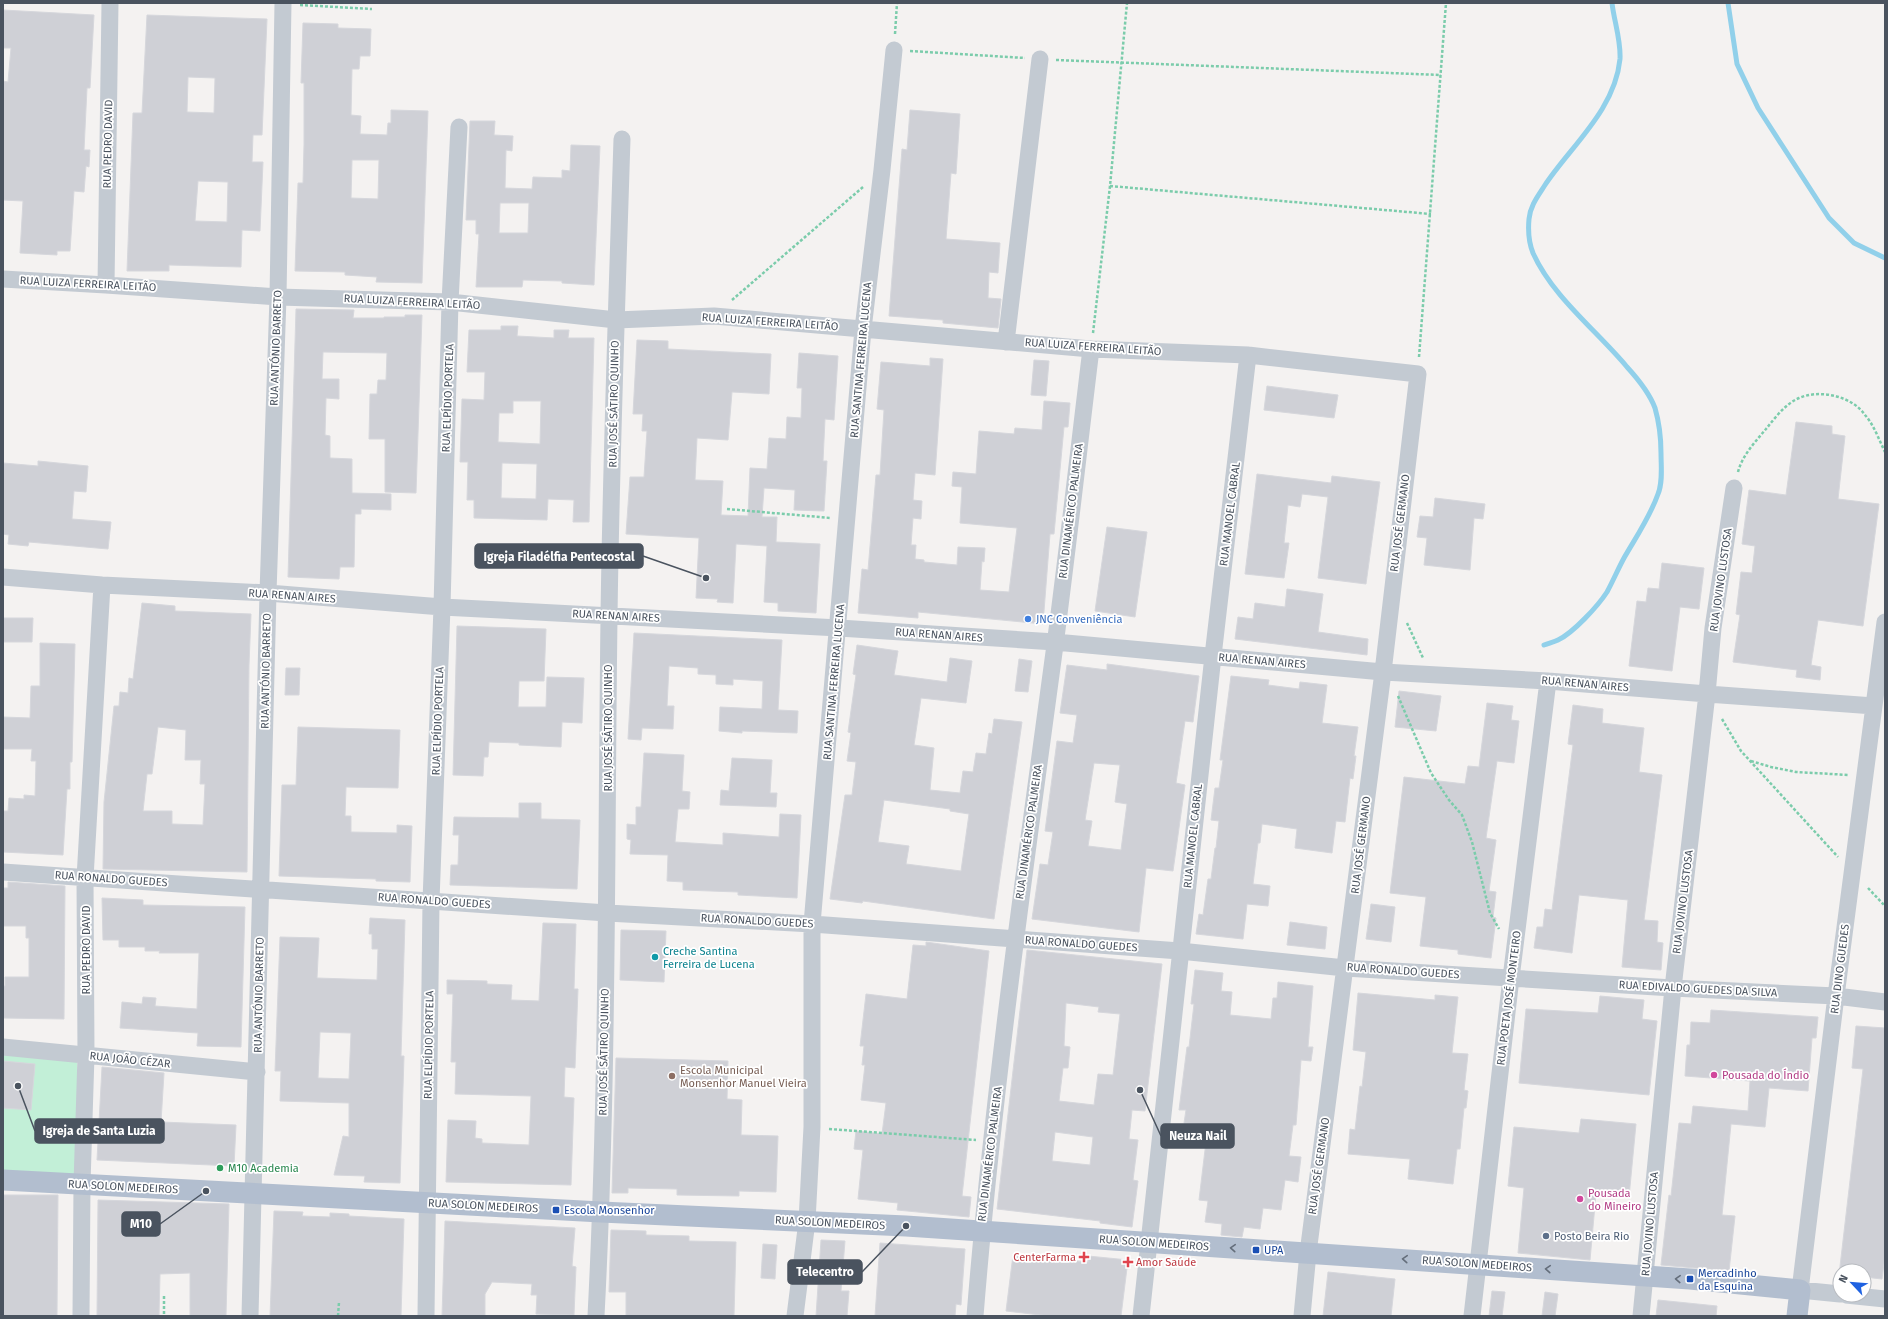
<svg xmlns="http://www.w3.org/2000/svg" width="1888" height="1319" font-family="'Fira Sans',sans-serif">
<rect width="100%" height="100%" fill="#f4f2f1"/>
<path fill="#c2efd7" d="M3,1045L77,1054L79,1179L3,1175Z"/>
<g fill="none" stroke-linecap="round" stroke-linejoin="round">
<path stroke="#91d0ea" stroke-width="5" d="M1728,3L1737,64L1758,108L1829,218L1854,243L1885,258
M1544,645C1549,643 1554,642 1558,640C1573,633 1598,606 1607,592C1613,581 1618,569 1624,558C1636,537 1650,517 1658,494C1663,482 1661,466 1661,453C1661,439 1659,422 1655,408C1649,392 1638,379 1627,367C1597,331 1552,296 1533,253C1529,243 1528,230 1529,219C1530,206 1538,196 1545,185C1571,146 1615,110 1620,59C1621,40 1614,21 1612,3"/>
</g>
<path fill="#cfd0d6" stroke="#d6d7dc" fill-rule="evenodd" d="M3,10L94,15L90,88H87L84,150H90L89,167L86,166L84,192L74,191L70,251H57V255L20,253L23,201L3,200V81L8,82L11,48H3Z
M147,15L267,19L262,135H253L252,162H263L260,231L242,230L241,267L169,265V271H127L133,113H142ZM188,77L215,78L214,113L187,112ZM198,181L228,182L227,222L195,221Z
M303,23L338,24V28L371,29L370,56H360L359,69H352L351,115L361,116L360,134L387,135L388,123H391V110L428,111L422,283L376,282L377,277L345,275V272L295,271L298,183H303L304,145V83H301ZM352,160H379L378,199L351,198Z
M910,110L960,114L956,174L951,173L946,239L1000,243L998,273L989,272L988,298L1001,299L998,328L943,323V320L889,316L902,149L907,150Z
M470,121H495L494,135L513,136L512,151L506,150L505,188L532,189L533,177L562,178V170L570,171L571,145L600,146L594,285L562,283V281L523,280L522,287H476L479,234H476V220H466ZM500,203H529L528,233H499Z
M296,309L354,310L353,318H384V317H405V315H422L416,493L385,492V439H369L370,394H377L378,380H386L387,353L323,352L322,379H339V399L326,398L325,435L330,436V458L352,459V493L391,494V510L361,509V514H355L354,567H340L339,579L288,577Z
M501,326H518L517,336L554,338V330H569L568,338H594L589,522H573L574,500L548,499L547,520L474,518V500H467L468,462H460L462,399L484,400L485,372H467L469,330H501ZM513,401H541L540,444L498,442L499,413H513ZM502,463L537,464L536,499L501,498Z
M637,340L668,341V349L771,354L769,394L732,392L728,440L697,438L695,480L723,481L721,515L748,516L750,468L767,469L769,438L786,439L787,417L801,418L802,388H797L799,353L838,356L834,420L825,419L823,461H827L824,511L794,510L795,490L764,488L762,517H777L776,542L820,544L816,613L778,611V603L764,602L767,546L736,544L733,603L717,602L718,599L696,598L699,538L626,534L630,477H644L647,431H642L643,414H633Z
M930,358L943,359L935,475L915,473L913,500L922,501L921,519L913,518L911,545H916L915,559L924,560V562L957,565L958,547L985,548L984,562L982,561L980,590L1009,592L1017,528L960,523L962,487L952,486L953,472L976,474L979,431L1014,434L1015,428L1042,430L1044,401L1070,403L1068,427H1064L1054,534H1050L1043,624L918,612V618L858,613L862,569L868,570L876,475H880L884,410L877,409L881,362L930,366Z
M1034,360L1049,361L1046,396L1031,395Z
M1267,386L1338,395L1334,418L1264,410Z
M1796,422L1832,426V434L1845,436L1838,499L1879,504L1863,626L1818,620L1811,665L1821,667L1820,680L1796,677L1797,670L1733,662L1740,615L1736,614L1741,572L1752,573L1755,546L1742,544L1749,490L1786,495Z
M38,461L88,466L86,492L74,491L72,519L111,522L108,549L29,542L28,546L8,544L9,535L3,534V463L38,466Z
M1257,474L1331,483L1332,476L1380,482L1366,584L1318,578L1328,497L1302,494L1300,507L1288,505L1284,543H1289L1284,578L1245,574Z
M1435,498L1485,504L1483,519L1474,518L1470,570L1424,565L1427,538L1417,537L1420,516L1433,517Z
M1107,527L1147,532L1135,617L1095,611Z
M1662,563L1704,568L1699,609L1680,607L1672,671L1629,666L1637,601L1646,602L1648,588L1659,589Z
M1287,589L1323,594L1318,632L1368,639L1367,655L1235,639L1238,617L1253,619L1255,603L1285,607Z
M142,603L175,606V611L251,614L249,665L247,872L103,869L104,802L114,706H119L120,692L128,693L129,678L133,679ZM158,727L186,730L185,760H201L200,784H205L203,825L172,824V811H143L147,774H152Z
M3,618H33L32,642H3Z
M457,626L546,629L544,681H519L518,707H546L547,677L584,678L582,723L562,722L561,747L519,745V743L489,742L488,757H484L483,776L453,775Z
M634,633L782,640L778,710L798,711L797,733L742,731V733L719,731L720,707L762,709L763,681L733,679V685L716,684V675L698,674V668L669,666L667,706H674L673,729L642,728L641,740L628,739Z
M40,643L75,644L72,762H70V789H67L63,855L3,852V811H8L9,798L24,799V795L35,796L36,761H31L32,749H3V717L30,718L31,686H40Z
M857,645L898,651L894,675L947,682L950,658L972,661L966,703L921,698L914,745L934,748L930,790L960,793L963,771L973,772L976,753L986,754L989,733L992,734L994,719L1022,722L994,919L863,901L862,903L830,899L845,795H852L856,762L847,761L851,733L848,732L856,675L853,674ZM884,800L950,809V811L969,814L961,871L906,864L909,846L878,842Z
M1019,659L1032,661L1028,692L1015,691Z
M1107,664L1199,676L1193,722L1185,721L1176,783L1185,785L1173,871L1146,868L1139,932L1032,919L1040,864L1048,865L1053,832L1045,831L1057,741L1073,743L1077,715L1060,713L1067,665L1107,670ZM1094,763L1120,765L1115,802L1127,804L1121,850L1088,846L1092,821L1085,820Z
M286,668H300L299,695H285Z
M1231,676L1269,680L1268,685L1299,689L1300,682L1327,685L1322,723L1358,727L1354,756H1356L1353,779L1350,778L1345,822L1336,821L1332,853L1295,848L1297,829L1262,824L1260,843H1258L1253,884L1270,886L1268,906L1247,904L1243,939L1196,934L1199,914L1203,915L1208,879H1211L1215,848H1216L1219,821L1211,820L1215,788H1219L1223,760H1220Z
M1399,691L1441,696L1436,731L1395,727Z
M1487,703L1513,706L1511,720L1519,721L1514,763L1497,761L1486,838L1496,840L1489,891L1496,892L1493,917L1496,918L1491,958L1458,954V950L1420,946L1426,897L1390,893L1404,777L1465,784L1468,766L1479,767Z
M1573,705L1603,709L1602,723L1644,728L1639,772L1662,775L1644,920L1658,921L1657,942L1663,943L1661,970L1622,967L1628,900L1579,895L1572,953L1534,948L1537,927H1543L1545,909L1552,910L1573,745L1568,744Z
M298,727L400,730L398,788L346,787L345,816H351V832L397,833V825L412,826L410,882L376,881V879L279,876L282,785H296Z
M644,753L684,755L682,791L690,792L689,809H678L675,842L723,845V833L779,837L780,814L801,815L797,898L738,895V892L683,890V882L667,881L668,855L630,854L631,840L627,839V824L636,825V807H641Z
M732,758L772,760L770,793H777L776,807L720,805L721,790L729,791Z
M519,803H541V819L580,820L577,889L450,885L451,865H458L459,835H453L454,817L519,818Z
M8,882L65,886L64,1019L3,1018V986H5V977H29V938H26V926H3V888H8Z
M102,898L143,900V905L245,907L241,1047L197,1046L198,1033L120,1028L122,1002L142,1004L143,997L156,998L155,1006L197,1009L199,953H159L160,951H145V947H119V940H103Z
M1371,904L1395,907L1391,942L1366,939Z
M370,918L405,920L401,1056H404L400,1183L364,1182L365,1176L334,1175L343,1136L349,1137V1103L280,1101L281,1071H275L280,937L319,938L317,978L377,980L378,949H372V934H369ZM320,1032L351,1033L349,1079L318,1078Z
M1290,922L1327,927L1325,949L1287,945Z
M543,923L576,924L574,989H578L575,1068L565,1067L564,1097L574,1098L571,1185L446,1182L448,1120L476,1121L475,1138L482,1139V1143L529,1145L531,1096L455,1094L456,1062H451L453,994H447V980L487,981V984L512,985L511,1000L539,1001Z
M621,930L666,931L664,982L620,980Z
M926,942L989,951L962,1196L971,1197L969,1217L897,1210L898,1203L858,1199L863,1150L854,1149L856,1131L882,1134L886,1103L861,1100L865,1065H862L864,1046H860L866,994L907,999L913,945L926,946Z
M1027,950L1162,964L1145,1111L1132,1110L1129,1139L1138,1140L1133,1180L1138,1181L1132,1227L1100,1223V1221L997,1209ZM1066,1003L1099,1007L1098,1012L1120,1014L1113,1075L1098,1074L1094,1105L1059,1101L1063,1068H1068L1070,1047L1064,1046ZM1055,1132L1093,1137L1090,1165L1052,1161Z
M1195,970L1223,973L1221,991L1232,992L1230,1015L1271,1019L1273,998H1277L1278,982L1313,986L1308,1047H1313L1311,1061L1301,1060L1296,1125H1293L1289,1156L1301,1157L1298,1182L1285,1180L1281,1210L1263,1208L1260,1229L1244,1227L1242,1237L1221,1235L1222,1224L1205,1222L1208,1201L1199,1200L1208,1125L1184,1123L1186,1110H1179L1187,1047H1189L1194,1004H1191Z
M1358,993L1435,1000V995L1458,997L1452,1053L1468,1054L1464,1090L1468,1091L1466,1108H1464L1460,1149H1457L1453,1184L1408,1179L1410,1159L1348,1154L1350,1129L1355,1130L1360,1086L1362,1087L1366,1052L1353,1050Z
M1600,996L1644,1000L1642,1019L1657,1021L1649,1095L1519,1083L1526,1009L1598,1013Z
M1711,1010L1818,1017L1816,1038H1812L1808,1091L1769,1088L1765,1127L1731,1124L1722,1215L1735,1216L1729,1271L1661,1265L1669,1195L1671,1196L1679,1123L1691,1124L1693,1106L1748,1111L1750,1081L1685,1076L1687,1045H1690L1691,1022L1710,1023Z
M1856,1026L1885,1028V1256L1882,1279L1864,1277V1271H1840L1839,1275L1863,1069L1852,1068Z
M616,1058L728,1061L727,1099L742,1100L741,1135L778,1136L776,1192L739,1191V1196L677,1195V1189L628,1188V1193H612Z
M3,1061L35,1064L31,1110L3,1108Z
M102,1067L164,1073L161,1122L236,1125L234,1166L97,1160Z
M1581,1119L1636,1124L1629,1197L1596,1194L1590,1260L1518,1253L1524,1188L1508,1186L1514,1127L1579,1133Z
M3,1195H58L57,1316H3Z
M98,1200L229,1204L226,1316H190V1273L160,1274L159,1316H97Z
M274,1211L303,1212L302,1216L330,1217V1213L349,1214V1216L404,1219L401,1316H270Z
M445,1221L575,1228L572,1266L576,1267L574,1315L536,1314L537,1295H531L532,1284L492,1282L485,1294V1316H442Z
M611,1230L646,1231V1235L689,1236V1241L736,1242L734,1316H626V1292H609Z
M821,1240L845,1241L841,1291H849L847,1316H816Z
M880,1243L965,1249L961,1305L956,1304L955,1316H875Z
M763,1244L777,1245L775,1279L761,1278Z
M1013,1255L1088,1262V1256L1128,1260L1121,1316H1049L1006,1311Z
M1328,1272L1395,1279L1391,1316H1323Z
M1492,1291L1505,1292L1502,1316H1489Z
M1545,1292L1558,1294L1555,1316H1542Z
M1658,1300L1717,1306L1716,1316H1656Z"/>
<g fill="none" stroke-linecap="round" stroke-linejoin="round">
<path stroke="#7bccab" stroke-width="2.5" stroke-dasharray="3 2" stroke-linecap="butt" d="M300,5L372,9
M895,34L897,3
M910,51L1025,58
M1056,60L1441,75
M1110,186L1431,214
M732,300L863,187
M1093,333L1110,186L1127,3
M1419,357L1446,3
M1738,472C1742,456 1755,442 1766,429C1775,418 1785,404 1799,398C1820,389 1852,396 1865,415C1874,425 1879,440 1885,452
M727,509L831,518
M1407,623L1423,658
M1398,696L1431,773L1449,800L1462,815L1472,842L1490,913L1499,929
M1722,719L1741,751L1838,857
M1751,761L1771,767L1796,772L1849,775
M1868,888L1885,906
M829,1129L976,1140
M164,1296V1316
M338,1316L339,1302"/>
<path stroke="#c3cad2" stroke-width="17" d="M3,279L106,285L278,297L450,302L616,320L714,316L1091,349L1248,355L1418,374L1383,672L1308,1253L1302,1316
M106,285L110,3
M1006,342L1040,59
M3,577L102,585L268,593L442,607L839,628L1055,642L1383,672L1548,681L1707,694L1874,706
M3,872L607,913L812,924L1180,951L1345,968L1673,988L1836,996L1885,1002
M3,1047L257,1072
M1840,1294L1800,1290L1836,996L1885,622
M1846,1295L1885,1299
M81,1316L82,1184L86,1055L85,878L102,585
M250,1316L268,593L278,297L283,3
M426,1316L431,901L442,607L450,302L459,127
M596,1316C608,1084 606,851 609,618C611,459 617,299 622,139
M795,1316L807,1221L812,1127V924L863,329L882,170L894,50
M975,1316C993,1091 1025,868 1055,645C1068,546 1079,447 1091,349
M1141,1316L1213,656L1248,355
M1472,1316L1511,978L1548,681
M1641,1316L1673,988L1707,694L1713,628L1734,488"/>
<path stroke="#b2becf" stroke-width="21" d="M3,1180L601,1212L906,1226L1690,1279L1800,1290L1797,1316"/>
</g>
<defs><path id="oneway-chevron" d="M-2-3.5L2.5 0L-2 3.5" fill="none" stroke-width="1.6" stroke-linecap="round" stroke-linejoin="round"/></defs>
<g stroke="#646e7b">
<use href="#oneway-chevron" transform="translate(1233 1248) rotate(-176)"/>
<use href="#oneway-chevron" transform="translate(1405 1259) rotate(-176)"/>
<use href="#oneway-chevron" transform="translate(1548 1269) rotate(-176)"/>
<use href="#oneway-chevron" transform="translate(1678 1279) rotate(-177)"/>
</g>
<circle fill="#3f7fe0" stroke="#fff" stroke-width="1.5" cx="1028" cy="619" r="4"/>
<circle fill="#0f9aa8" stroke="#fff" stroke-width="1.5" cx="655" cy="957" r="4"/>
<g fill="#d1479c" stroke="#fff" stroke-width="1.5">
<circle cx="1714" cy="1075" r="4"/>
<circle cx="1580" cy="1199" r="4"/>
</g>
<circle fill="#8d6e63" stroke="#fff" stroke-width="1.5" cx="672" cy="1076" r="4"/>
<circle fill="#2e9e5b" stroke="#fff" stroke-width="1.5" cx="220" cy="1168" r="4"/>
<g fill="#1a4fb4" stroke="#fff" stroke-width="1.5">
<rect x="552" y="1206" width="8" height="8" rx="2"/>
<rect x="1252" y="1246" width="8" height="8" rx="2"/>
<rect x="1686" y="1275" width="8" height="8" rx="2"/>
</g>
<circle fill="#5c6f8a" stroke="#fff" stroke-width="1.5" cx="1546" cy="1236" r="4"/>
<g fill="#e0444e" stroke="#fff" stroke-width="1.5">
<path d="M1082 1251h4v4h4v4h-4v4h-4v-4h-4v-4h4z"/>
<path d="M1126 1256h4v4h4v4h-4v4h-4v-4h-4v-4h4z"/>
</g>
<g text-anchor="middle" dominant-baseline="central" stroke-width="3.5" stroke-linejoin="round" paint-order="stroke">
<g font-size="11" fill="#4a535f" stroke="#fff">
<text transform="translate(108 144) rotate(-89)">RUA PEDRO DAVID</text>
<text transform="translate(88 284) rotate(3)">RUA LUIZA FERREIRA LEITÃO</text>
<text transform="translate(412 302) rotate(3)">RUA LUIZA FERREIRA LEITÃO</text>
<text transform="translate(770 322) rotate(4)">RUA LUIZA FERREIRA LEITÃO</text>
<text transform="translate(1093 347) rotate(4)">RUA LUIZA FERREIRA LEITÃO</text>
<text transform="translate(276 348) rotate(-88)">RUA ANTÓNIO BARRETO</text>
<text transform="translate(861 360) rotate(-85)">RUA SANTINA FERREIRA LUCENA</text>
<text transform="translate(448 398) rotate(-88)">RUA ELPÍDIO PORTELA</text>
<text transform="translate(614 404) rotate(-89)">RUA JOSÉ SÁTIRO QUINHO</text>
<text transform="translate(1071 511) rotate(-83)">RUA DINAMÉRICO PALMEIRA</text>
<text transform="translate(1230 514) rotate(-83)">RUA MANOEL CABRAL</text>
<text transform="translate(1400 523) rotate(-83)">RUA JOSÉ GERMANO</text>
<text transform="translate(1721 580) rotate(-82)">RUA JOVINO LUSTOSA</text>
<text transform="translate(292 596) rotate(4)">RUA RENAN AIRES</text>
<text transform="translate(616 616) rotate(3)">RUA RENAN AIRES</text>
<text transform="translate(939 635) rotate(4)">RUA RENAN AIRES</text>
<text transform="translate(1262 661) rotate(5)">RUA RENAN AIRES</text>
<text transform="translate(266 671) rotate(-89)">RUA ANTÓNIO BARRETO</text>
<text transform="translate(834 682) rotate(-85)">RUA SANTINA FERREIRA LUCENA</text>
<text transform="translate(1585 684) rotate(5)">RUA RENAN AIRES</text>
<text transform="translate(438 721) rotate(-88)">RUA ELPÍDIO PORTELA</text>
<text transform="translate(608 728) rotate(-90)">RUA JOSÉ SÁTIRO QUINHO</text>
<text transform="translate(1029 832) rotate(-82)">RUA DINAMÉRICO PALMEIRA</text>
<text transform="translate(1193 836) rotate(-84)">RUA MANOEL CABRAL</text>
<text transform="translate(1361 845) rotate(-83)">RUA JOSÉ GERMANO</text>
<text transform="translate(111 879) rotate(4)">RUA RONALDO GUEDES</text>
<text transform="translate(434 901) rotate(4)">RUA RONALDO GUEDES</text>
<text transform="translate(1683 902) rotate(-83)">RUA JOVINO LUSTOSA</text>
<text transform="translate(757 921) rotate(3)">RUA RONALDO GUEDES</text>
<text transform="translate(1081 944) rotate(4)">RUA RONALDO GUEDES</text>
<text transform="translate(86 950) rotate(-90)">RUA PEDRO DAVID</text>
<text transform="translate(1840 969) rotate(-83)">RUA DINO GUEDES</text>
<text transform="translate(1403 971) rotate(4)">RUA RONALDO GUEDES</text>
<text transform="translate(1698 989) rotate(3)">RUA EDIVALDO GUEDES DA SILVA</text>
<text transform="translate(259 995) rotate(-89)">RUA ANTÓNIO BARRETO</text>
<text transform="translate(1509 998) rotate(-83)">RUA POETA JOSÉ MONTEIRO</text>
<text transform="translate(429 1045) rotate(-89)">RUA ELPÍDIO PORTELA</text>
<text transform="translate(604 1052) rotate(-89)">RUA JOSÉ SÁTIRO QUINHO</text>
<text transform="translate(130 1060) rotate(6)">RUA JOÃO CÉZAR</text>
<text transform="translate(990 1154) rotate(-83)">RUA DINAMÉRICO PALMEIRA</text>
<text transform="translate(1319 1166) rotate(-82)">RUA JOSÉ GERMANO</text>
<text transform="translate(123 1187) rotate(3)">RUA SOLON MEDEIROS</text>
<text transform="translate(483 1206) rotate(3)">RUA SOLON MEDEIROS</text>
<text transform="translate(830 1223) rotate(3)">RUA SOLON MEDEIROS</text>
<text transform="translate(1650 1224) rotate(-85)">RUA JOVINO LUSTOSA</text>
<text transform="translate(1154 1243) rotate(4)">RUA SOLON MEDEIROS</text>
<text transform="translate(1477 1264) rotate(4)">RUA SOLON MEDEIROS</text>
</g>
<g font-size="11" fill="#366cbe" stroke="#fff" text-anchor="start">
<text x="1036" y="619">JNC Conveniência</text>
</g>
<g font-size="11" fill="#0d838f" stroke="#fff" text-anchor="start">
<text x="663" y="951">Creche Santina<tspan x="663" dy="13">Ferreira de Lucena</tspan></text>
</g>
<g font-size="11" fill="#785e54" stroke="#fff" text-anchor="start">
<text x="680" y="1070">Escola Municipal<tspan x="680" dy="13">Monsenhor Manuel Vieira</tspan></text>
</g>
<g font-size="11" fill="#b23c85" stroke="#fff" text-anchor="start">
<text x="1722" y="1075">Pousada do Índio</text>
<text x="1588" y="1193">Pousada<tspan x="1588" dy="13">do Mineiro</tspan></text>
</g>
<g font-size="11" fill="#27864d" stroke="#fff" text-anchor="start">
<text x="228" y="1168">M10 Academia</text>
</g>
<g font-size="11" fill="#164399" stroke="#fff" text-anchor="start">
<text x="564" y="1210">Escola Monsenhor</text>
<text x="1264" y="1250">UPA</text>
<text x="1698" y="1273">Mercadinho<tspan x="1698" dy="13">da Esquina</tspan></text>
</g>
<g font-size="11" fill="#4e5e75" stroke="#fff" text-anchor="start">
<text x="1554" y="1236">Posto Beira Rio</text>
</g>
<g font-size="11" fill="#be3a42" stroke="#fff" text-anchor="end">
<text x="1076" y="1257">CenterFarma</text>
<text x="1136" y="1262" text-anchor="start">Amor Saúde</text>
</g>
</g>
<path fill="none" stroke="#4a535f" stroke-width="1.5" d="M706 578L643 556M18 1086L35 1131M1140 1090L1161 1136M206 1191L160 1224M906 1226L862 1272"/>
<g fill="#4a535f" stroke="#fff" stroke-width="1.5">
<circle cx="706" cy="578" r="4"/>
<circle cx="18" cy="1086" r="4"/>
<circle cx="1140" cy="1090" r="4"/>
<circle cx="206" cy="1191" r="4"/>
<circle cx="906" cy="1226" r="4"/>
</g>
<g fill="#4a535f" stroke="#4a535f" stroke-width="1.5">
<rect x="475" y="544" width="168" height="24" rx="4"/>
<rect x="35" y="1119" width="129" height="24" rx="4"/>
<rect x="1161" y="1124" width="73" height="24" rx="4"/>
<rect x="122" y="1212" width="38" height="24" rx="4"/>
<rect x="788" y="1260" width="74" height="24" rx="4"/>
</g>
<g font-size="12" text-anchor="middle" font-weight="bold" fill="#fff">
<text x="559" y="561">Igreja Filadélfia Pentecostal</text>
<text x="99" y="1135">Igreja de Santa Luzia</text>
<text x="1198" y="1140">Neuza Nail</text>
<text x="141" y="1228">M10</text>
<text x="825" y="1276">Telecentro</text>
</g>
<rect width="1888" height="1319" fill="none" stroke="#4a535f" stroke-width="8"/>
<g transform="translate(1852 1283) rotate(296)"><circle r="19" fill="#ffffff" stroke="#b7babf"/>
<path d="M0-3L7 15L0 10L-7 15Z" fill="#1f62e1"/>
<text y="-6" font-size="11" font-weight="bold" text-anchor="middle" fill="#4a535f">N</text>
</g>
</svg>
